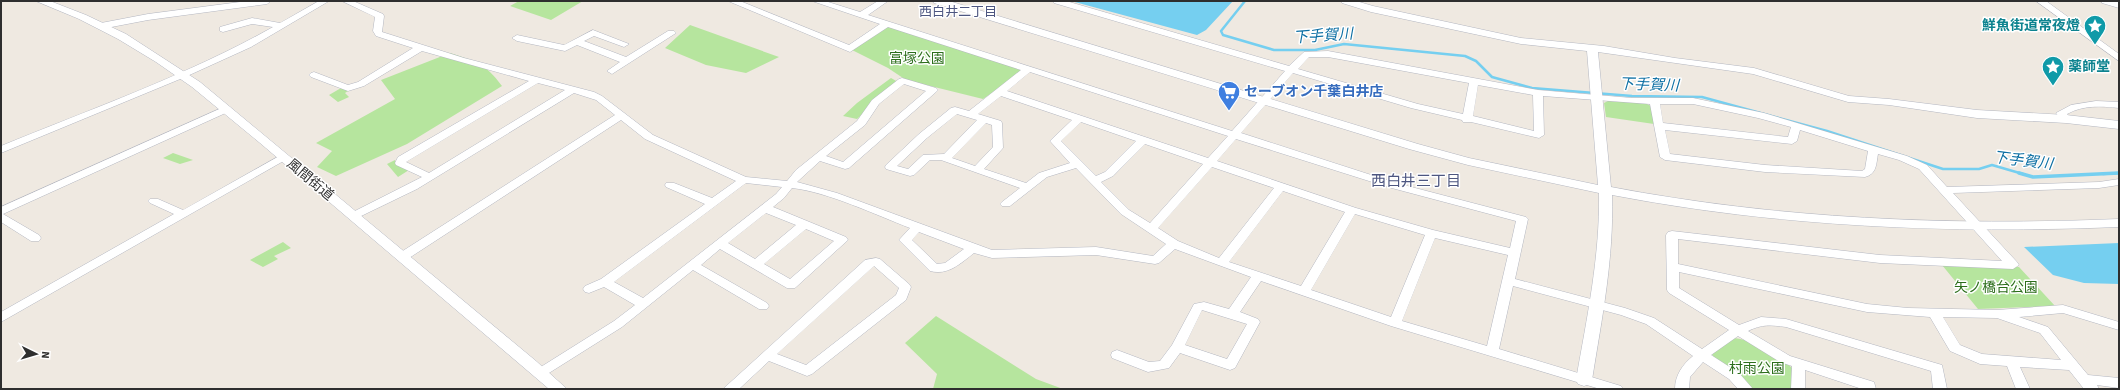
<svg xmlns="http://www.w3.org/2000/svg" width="2120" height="390" font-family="'Source Sans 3','Noto Sans JP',sans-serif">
<rect width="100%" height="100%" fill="#efe9e1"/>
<path fill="#b6e59e" d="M519,1H583L551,20L510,6Z
M690,25L779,57L746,73L706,65L665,48Z
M889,26L1027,69L983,99L906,80L888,68L850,49Z
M450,53C477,62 485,63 502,86L407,144L336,176L317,167L332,151L316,143L395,99L381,80Z
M891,78L898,82L857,119L843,116L857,103Z
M341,88L348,91L345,93L349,97L338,102L329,95Z
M1608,101L1645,103L1651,106L1654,124L1606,117L1604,103Z
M173,153L193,160L180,164L163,158Z
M395,160L396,164L409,170L398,177L387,164Z
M283,242L291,248L274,256L278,259L263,267L250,260Z
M1942,265L2019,267L2055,306L1978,309Z
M936,316L1036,379L1063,389H933L937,374L905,343Z
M1734,338C1751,339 1781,356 1793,369V389H1747L1715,360L1712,354Z"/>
<path fill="#75cff0" d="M1071,1H1233L1206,30L1197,35Z
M2119,243V284L2084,283L2053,275L2024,247Z"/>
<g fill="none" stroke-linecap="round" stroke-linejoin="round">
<path stroke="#75cff0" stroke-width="2.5" d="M1245,1L1221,31L1223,35L1274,50H1315L1344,44L1465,56L1476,61L1492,77L1532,88L1632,96L1702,97L1827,131L1943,169H1979L1992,165L2023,174
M2103,174L2119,173"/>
<path stroke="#75cff0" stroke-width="3.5" d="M2019,173L2033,177L2119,173"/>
<g stroke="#b4b7c1" stroke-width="1">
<path id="minor" d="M248,1H271L267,4L148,20L101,29L97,26L101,23L148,14Z
M319,1H329L251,47L185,77L1,153V146C91,109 188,75 273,27L252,24L223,32L220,31V27L252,18L280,23Z
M342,1H353L383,14L384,16L382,32L464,58L594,92L602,96L653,135L746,177L787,181L796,170L857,121L872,100L899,79L902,78L936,88L938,90L936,92L849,168L845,169L820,161L797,182L837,193L992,250L1096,247L1153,256L1166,244L1121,214L1076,168L1047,177L1010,206H1002L1000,204L1002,202L1020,188L941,160H930L914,175L910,176L886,169L885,167L886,165L919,134L951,108L955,107L969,111L1021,70L888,27L850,52L728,1H740L849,45L880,24L812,1H825L860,12L878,1H888L868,15L1232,131L1285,71L1054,3L1053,1H1066L1289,66L1304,52L1328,51L1538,90L1632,98H1693L1764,113L1907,156L1927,165L1947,187L2099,182L2119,179V185L2099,188L1953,193L2017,262L2019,265L2013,269L1880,263L1678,239V264L1867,304L1908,308L1997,310L2063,305L2119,322V330L2063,313L2019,317L2048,327L2088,375L2119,378V388L2097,385L2099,389H2084L2069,370L2020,367L2030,389H2016L2007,366L1980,364L1950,351L1930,317L1867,312L1679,272V288L1739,325L1761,317L1786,319L1942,365L1947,389H1933L1931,371L1786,327C1771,325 1762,324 1748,331L1790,356L1874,382L1876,389H1862L1805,370V389H1791L1792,366L1780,362L1738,336L1711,355L1739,373L1753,389H1738L1729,379L1703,362L1690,377L1689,389H1675C1675,375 1683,364 1693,356L1646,324L1621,315L1513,286L1499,349L1621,386L1623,389H1600L1391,326L1261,281L1240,312L1258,319L1260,322L1235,368L1230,370L1180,353L1169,368L1148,372L1112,358L1111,355L1112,352L1117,350L1149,362L1160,361L1172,345L1194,304L1204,302L1229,309L1251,277L1175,249L1159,263L1155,264L1096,255L992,258L974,253C961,263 948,276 930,271L899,240L910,228C876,215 828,192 792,188L784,198L773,207L846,237L848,240L795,288H787L720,249L701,265L767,303L769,306L767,309H759L693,270L622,327L541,378L536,376L534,373L536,370L614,321L635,305L604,287L589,293L585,292L583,289L585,286L601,279L705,204L666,187L665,185L666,183H674L712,198L736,181L645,139L621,120L406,260H398L396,257L398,254L615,115L596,100L574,93L417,189L357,218H349L347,216L349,214L422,177L396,165L395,163L398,157L529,81L422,51L364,86L348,91L311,77L309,75L311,73L314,72L348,85L358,82L413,48L376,36L373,31L375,17ZM1309,57H1328L1469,83L1463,114L1418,104L1298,69ZM1030,72L1228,136L1208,158L1007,91ZM1293,73L1411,108L1462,120L1463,122H1471L1539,138L1544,135L1543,96L1650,104L1660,157L1665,160L1765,172L1865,177C1877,174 1876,164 1878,154L1899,160L1919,169L2002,261L1880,255L1672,231L1668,232L1666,235L1667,290L1669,293L1729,330L1702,349L1654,318L1625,308L1515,279L1528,219L1526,217L1396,183L1241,133ZM538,83L565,90L429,173L406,162ZM904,84L926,91L843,162L826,156L865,125L879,104ZM1478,85L1533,95L1534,131L1473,116ZM1001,96L1072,120L1050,141L1070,163L1039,173L1026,183L984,169L1003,148L1002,123L1001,121L978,114ZM1660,104H1693L1758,118L1791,127L1788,137L1663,123ZM957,114L977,120L944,154L923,155L908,169L897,166L927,138ZM1081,122L1136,141L1105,172L1096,176L1061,141ZM986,123L992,125L993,147L975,166L952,158ZM1665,130L1792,144L1797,141L1800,130L1868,151L1865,169L1862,171L1765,165L1670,154ZM1236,139L1388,187L1516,221L1510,248L1433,230L1356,208L1217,161ZM1145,144L1203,164L1150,223L1129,210L1101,182L1113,176ZM1212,167L1274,188L1219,258L1178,241L1158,228ZM746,183L782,187L776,194L643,298L614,282ZM1283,191L1345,212L1301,286L1229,262ZM766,213L796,225L755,259L728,243ZM1355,214L1425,235L1391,317L1311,290ZM806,229L834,241L790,279L764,264ZM919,232L964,249L945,263L937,264L912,240ZM1435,238L1508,255L1487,346L1402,321ZM1202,310L1247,324L1227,359L1185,345ZM1943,317L1997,318L2040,333L2061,360L1982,354L1960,345Z
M2036,1H2046L2119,54V61Z
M2101,1L2119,2V8L2102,3Z
M593,30L629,44L624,47L594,36L584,41L626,57L668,31H674L676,33L612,74L607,71L620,62L577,45L565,51L517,41L512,38L517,35L564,45Z
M2096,101L2119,102V108C2101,106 2083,105 2067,114L2071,119L2066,122L2062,121L2056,113L2071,105Z
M226,106L230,107L231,109L230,111L3,214L39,235L41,238L39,241H31L1,222V207Z
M283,154L288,157L287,159L1,322V312L174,214L150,203L148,201L150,199H158L183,210Z
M876,258L880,259L909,284L911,287L906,300L812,374L807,376L802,374L769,361L739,389H723L865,260ZM874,266L899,288L896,295L806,365L777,354Z"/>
</g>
<g stroke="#b4b7c1" stroke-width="1">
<path id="tertiary" d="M36,1H50L86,15L126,34L200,82L536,361L567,389H549L260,143L192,87L156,62L118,39L79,19Z
M933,1H949L1418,144L1469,158L1598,185L1587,51L1521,44L1371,12L1342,3L1341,1H1356L1373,6L1521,38L1604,46L1675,58L1754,68L1849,96L1889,99L1977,110L2066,115L2119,121V129L2066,123L1977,118L1889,105L1848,102L1753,74L1598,52L1611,187C1779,219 1949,226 2119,219V227C1949,234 1779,227 1612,195C1614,258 1602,318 1592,380L1590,384L1584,386L1578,384L1576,380C1587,317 1600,257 1599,193L1468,165L1409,149L934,3Z"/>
</g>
<use href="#minor" fill="#fff" fill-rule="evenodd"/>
<use href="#tertiary" fill="#fff" fill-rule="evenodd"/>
</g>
<defs>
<g id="sight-pin" transform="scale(1.15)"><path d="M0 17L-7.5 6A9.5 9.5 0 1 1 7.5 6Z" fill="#0f9aa8" stroke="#fff"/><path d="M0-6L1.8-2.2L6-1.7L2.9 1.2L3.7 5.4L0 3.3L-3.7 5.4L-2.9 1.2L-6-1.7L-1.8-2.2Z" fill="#fff"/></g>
<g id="supermarket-pin" transform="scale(1.15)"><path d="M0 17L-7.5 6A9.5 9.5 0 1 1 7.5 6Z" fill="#3f7fe0" stroke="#fff"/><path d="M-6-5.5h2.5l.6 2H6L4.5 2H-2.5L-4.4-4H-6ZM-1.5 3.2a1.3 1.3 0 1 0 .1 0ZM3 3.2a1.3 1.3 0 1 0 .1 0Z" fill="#fff"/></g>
</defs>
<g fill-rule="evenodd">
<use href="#sight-pin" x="2095" y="26"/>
<use href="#sight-pin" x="2053" y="67"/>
<use href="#supermarket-pin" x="1229" y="92"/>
</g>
<g text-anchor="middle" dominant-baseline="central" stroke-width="3" stroke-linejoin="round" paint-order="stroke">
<g font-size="13" fill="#4d5680" stroke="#fff">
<text x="958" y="12">西白井二丁目</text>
</g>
<g font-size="14" font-weight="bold" fill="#0d838f" stroke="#fff" text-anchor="end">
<text x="2080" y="26">鮮魚街道常夜燈</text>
<text x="2068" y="67" text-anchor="start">薬師堂</text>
</g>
<g font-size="14" fill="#2c6e1b" stroke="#fff">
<text x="917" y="59">富塚公園</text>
<text x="1996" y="288">矢ノ橋台公園</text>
<text x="1757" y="369">村雨公園</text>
</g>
<g font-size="14" font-weight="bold" fill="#366cbe" stroke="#fff" text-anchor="start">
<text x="1244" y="92">セーブオン千葉白井店</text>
</g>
<g font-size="14" fill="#2e2e2e" stroke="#fff">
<text transform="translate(310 180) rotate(40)">風間街道</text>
</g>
<g font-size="15" font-style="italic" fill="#0d6fa3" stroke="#fff">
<text transform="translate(1323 36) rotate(-4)">下手賀川</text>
<text transform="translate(1649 85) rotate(2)">下手賀川</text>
<text transform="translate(2023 161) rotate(7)">下手賀川</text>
</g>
<g font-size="15" fill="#4d5680" stroke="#fff">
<text x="1416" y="181">西白井三丁目</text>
</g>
</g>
<rect width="2120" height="390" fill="none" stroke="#2e2e2e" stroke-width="4"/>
<g transform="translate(36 354) rotate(95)" stroke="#ffffff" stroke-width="3" paint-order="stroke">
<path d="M0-3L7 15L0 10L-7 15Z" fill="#2e2e2e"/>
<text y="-6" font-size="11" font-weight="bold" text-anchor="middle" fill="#2e2e2e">N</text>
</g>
</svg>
